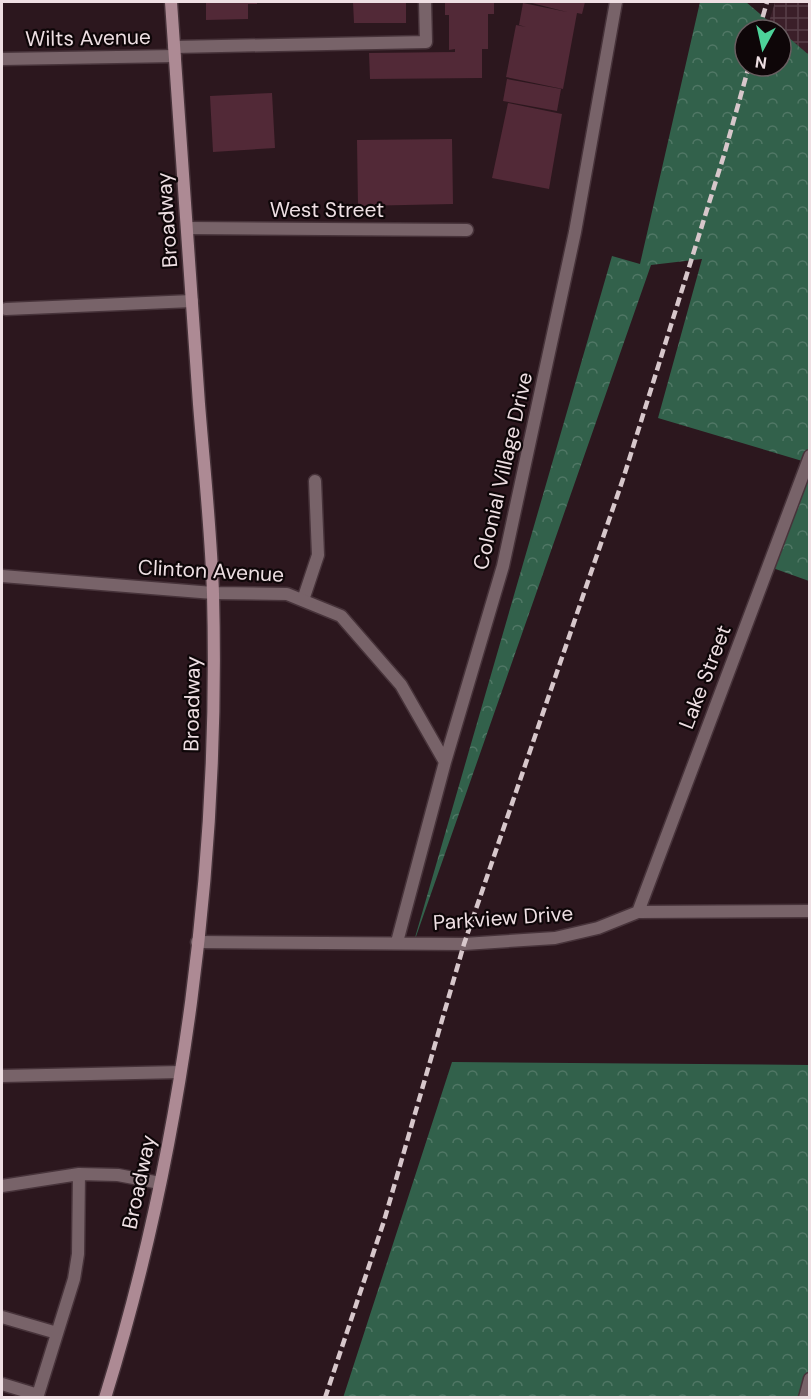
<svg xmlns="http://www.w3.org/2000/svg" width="811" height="1399" font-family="'DM Sans',sans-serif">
<defs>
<pattern id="industrial-grid" width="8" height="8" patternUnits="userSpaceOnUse" patternTransform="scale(1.5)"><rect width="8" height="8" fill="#3b1f29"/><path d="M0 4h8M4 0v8" fill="none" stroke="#583f48"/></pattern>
<pattern id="forest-crowns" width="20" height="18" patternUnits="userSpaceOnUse" patternTransform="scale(1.5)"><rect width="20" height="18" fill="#32614b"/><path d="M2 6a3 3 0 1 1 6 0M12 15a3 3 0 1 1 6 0" fill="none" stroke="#507765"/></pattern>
</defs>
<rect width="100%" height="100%" fill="#2c171e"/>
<path fill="url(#industrial-grid)" d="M775,2H809V55L769,22Z"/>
<path fill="url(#forest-crowns)" d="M700,2H746L779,30H745V66H781V31L809,55V463L658,418L702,259L651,265L412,948L612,256L640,264Z
M809,474V581L770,567Z
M452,1062L809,1065V1397L343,1398Z"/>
<path fill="#522937" d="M206,2H257V4H248V19L206,20Z
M353,2H406V23H354Z
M445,2H494V14H488V49H482V78L370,79L369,53L455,52V49L449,50V15H445Z
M528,2H585L582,14L577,13L563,89L506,77L516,25L526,27L519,25L523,3L567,12Z
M507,79L561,89L557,111L503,101Z
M272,93L275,148L213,152L210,96Z
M508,103L562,114L549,189L492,178Z
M452,139L453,204L358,206L357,140Z"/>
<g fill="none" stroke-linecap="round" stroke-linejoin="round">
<g stroke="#47333a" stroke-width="15">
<path id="lane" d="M174,47L426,42L425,2
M6,309L192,301
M303,600L318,555L315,481
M2,1186L79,1174
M2,1317L57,1333
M2,1384L38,1395
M37,1398L74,1279L78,1254L79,1174L118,1175L160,1183"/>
</g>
<g stroke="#47333a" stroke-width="15">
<path id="street" d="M2,59L175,56
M187,228L467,230
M2,576L213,593L287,594L341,616L401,685L445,762
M638,912L810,456
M197,942L464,944L555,938L598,928L638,912L810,911
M397,942L445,762L503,566L575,232L616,2
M2,1076L180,1072
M805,1398L810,1379"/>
</g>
<g stroke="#47333a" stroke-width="15">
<path id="secondary" d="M105,1398C184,1144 220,860 213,594C211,531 204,467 199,404C190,270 180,136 171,2"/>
</g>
<use href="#lane" stroke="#786369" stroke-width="12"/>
<use href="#street" stroke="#786369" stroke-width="12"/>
<use href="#secondary" stroke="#ad8a94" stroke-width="12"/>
<path stroke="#d7c7cb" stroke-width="4.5" stroke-dasharray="9 4.5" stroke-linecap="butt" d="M759,30L767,2
M325,1398L384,1221L464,944L624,476L724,155L749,66"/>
</g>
<g text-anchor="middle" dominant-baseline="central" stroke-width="4.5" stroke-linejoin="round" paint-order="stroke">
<g font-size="21" fill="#eedfe3" stroke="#0e0608">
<text transform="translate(88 38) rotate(-1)">Wilts Avenue</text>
<text x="327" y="210">West Street</text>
<text transform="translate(167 220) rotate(-94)">Broadway</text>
<text transform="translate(503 471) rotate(-77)">Colonial Village Drive</text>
<text transform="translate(211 571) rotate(3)">Clinton Avenue</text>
<text transform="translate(705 677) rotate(-69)">Lake Street</text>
<text transform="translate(192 704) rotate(-89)">Broadway</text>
<text transform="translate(503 918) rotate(-4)">Parkview Drive</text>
<text transform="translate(139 1182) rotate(-78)">Broadway</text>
</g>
</g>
<rect width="811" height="1399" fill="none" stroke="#eedfe3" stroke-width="6"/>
<g transform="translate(763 48) rotate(188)"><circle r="28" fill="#0e0608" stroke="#685d60" stroke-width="1.5"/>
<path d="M0-4.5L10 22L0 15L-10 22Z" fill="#4dd39a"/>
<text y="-9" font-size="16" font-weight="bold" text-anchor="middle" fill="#eedfe3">N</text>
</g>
</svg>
